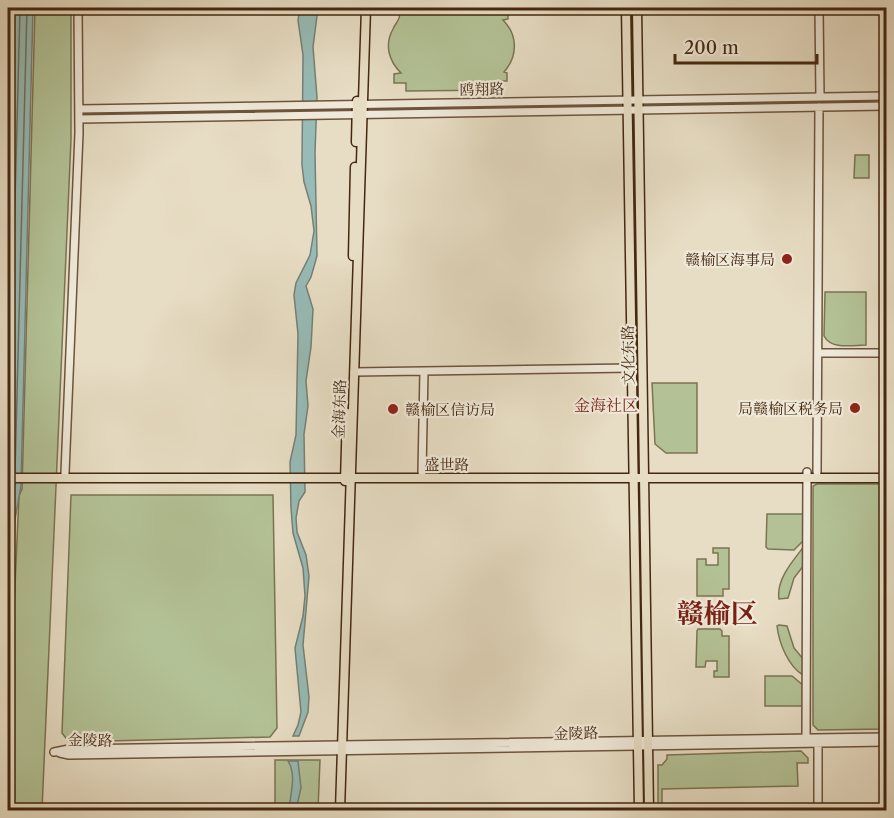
<svg xmlns="http://www.w3.org/2000/svg" width="894" height="818" font-family="'Libre Caslon Text','Noto Serif SC',serif">
<rect width="100%" height="100%" fill="#e7ddc4"/>
<filter id="stains"><feTurbulence type="fractalNoise" baseFrequency=".00333" numOctaves="4"/><feColorMatrix values="0 0 0 0 .2 0 0 0 0 .09 0 0 0 0 .02 0 0 0 .5 -.17"/></filter>
<radialGradient id="worn" r=".72"><stop offset=".6" stop-color="#630" stop-opacity="0"/><stop offset="1" stop-color="#630" stop-opacity=".3"/></radialGradient>
<path fill="#b3c296" stroke="#7c7452" stroke-width="1.5" d="M35,8H71V139L42,810H8V741L19,496L22,489Z
M508,11V19L503,20C518,35 518,56 504,72L507,73V81H497V90L406,91V83H394V74L401,73C389,61 384,45 393,29C396,22 400,21 400,13Z
M855,155H869V178H854Z
M825,292H866V345C853,345 831,350 824,336Z
M652,383H697V453H666L655,444Z
M817,484H886V729L818,730L813,725V486Z
M71,495H273L277,728L270,737L69,742L62,733Z
M767,514H802L804,516V540L794,550L768,549L766,547Z
M713,548H729V589H723V596H697V559H706V565H718V553H713Z
M802,549L804,550V565L794,578L788,598L779,599C776,581 791,563 802,549Z
M779,625L787,626L794,648L804,660L803,675C788,666 779,643 777,626Z
M698,629H720L722,631V636H729V677H714V671H717V661H706L705,667H696L697,631Z
M765,676H792L804,686V704L801,706H765Z
M801,751L808,758V763H797L798,786L662,789V810H658V765H662L667,759V755Z
M275,760H320L318,810H275Z"/>
<path fill="#97bbb7" stroke="#768074" stroke-width="1.5" d="M8,8H33L21,486L15,519L8,689Z
M300,8H318L313,47L317,97L315,153L317,256L311,277L306,286L313,309L311,347L306,381L308,406L304,434L305,492L299,501L296,518L297,532L306,555L309,576L303,645L309,697L308,712L299,736H293L298,725L301,712L295,648L303,616L305,596L303,568L293,533L291,508L290,462L296,435L298,334L294,295L296,283L310,255L314,231L311,206L304,182L302,165L303,55L298,20Z
M288,761H298L301,788L296,810H289C290,795 297,775 288,761Z"/>
<g fill="none" stroke-linecap="round" stroke-linejoin="round">
<path stroke="#6e7163" stroke-width="1.5" d="M8,118L11,8
M8,472L20,8
M15,472L27,8
M8,554L11,501L15,484"/>
<g stroke="#6e543c" stroke-width="10">
<path id="minor" d="M819,8L820,97
M79,109L886,96
M79,119L886,106
M818,353H886
M354,372L632,368
M422,472L424,371
M817,472L819,107
M65,473L79,133L78,8
M806,742L807,472
M818,743V810
M54,752L69,749L886,737
M60,753L69,755L886,742"/>
</g>
<g stroke="#45270f" stroke-width="11">
<path id="major" d="M626,8L639,810
M637,8L649,810
M356,142L357,101
M353,256L355,167
M8,478H886
M345,481L347,413
M340,810L366,8"/>
</g>
<use href="#minor" stroke="#efe9d9" stroke-width="7"/>
<use href="#major" stroke="#e7ddc4" stroke-width="8"/>
</g>
<g fill="#8f2418" stroke="#efe9d9" stroke-width="2">
<circle cx="787" cy="259" r="6"/>
<circle cx="855" cy="408" r="6"/>
<circle cx="393" cy="409" r="6"/>
</g>
<g text-anchor="middle" dominant-baseline="central" stroke-width="4.5" stroke-linejoin="round" paint-order="stroke">
<g font-size="15" fill="#45270f" stroke="#efe9d9">
<text transform="translate(482 89) rotate(-1)">鸥翔路</text>
<text transform="translate(628 355) rotate(-91)">文化东路</text>
<text transform="translate(339 409) rotate(-88)">金海东路</text>
<text x="447" y="464">盛世路</text>
<text transform="translate(576 733) rotate(-1)">金陵路</text>
<text transform="translate(90 740) rotate(1)">金陵路</text>
</g>
<g font-size="15" fill="#45270f" stroke="#efe9d9" text-anchor="end">
<text x="775" y="259">赣榆区海事局</text>
<text x="843" y="408">局赣榆区税务局</text>
<text x="405" y="409" text-anchor="start">赣榆区信访局</text>
</g>
<g font-size="16" fill="#7a1f14" stroke="#efe9d9">
<text x="606" y="405">金海社区</text>
</g>
<g font-size="27" font-weight="bold" fill="#7a1f14" stroke="#efe9d9">
<text x="717" y="613">赣榆区</text>
</g>
</g>
<rect width="894" height="818" fill="none" stroke="#e7ddc4" stroke-width="30"/>
<rect x="9" y="9" width="876" height="800" fill="none" stroke="#45270f" stroke-width="3"/>
<rect x="15" y="15" width="864" height="788" fill="none" stroke="#45270f" stroke-width="1.5"/>
<path d="M675 54v9h142v-9" fill="none" stroke="#45270f" stroke-width="3"/>
<text x="684" y="54" font-size="18" fill="#45270f" stroke="#efe9d9" stroke-width="4.5" paint-order="stroke">200 m</text>
<rect width="100%" height="100%" filter="url(#stains)"/>
<rect width="100%" height="100%" fill="url(#worn)"/>
</svg>
